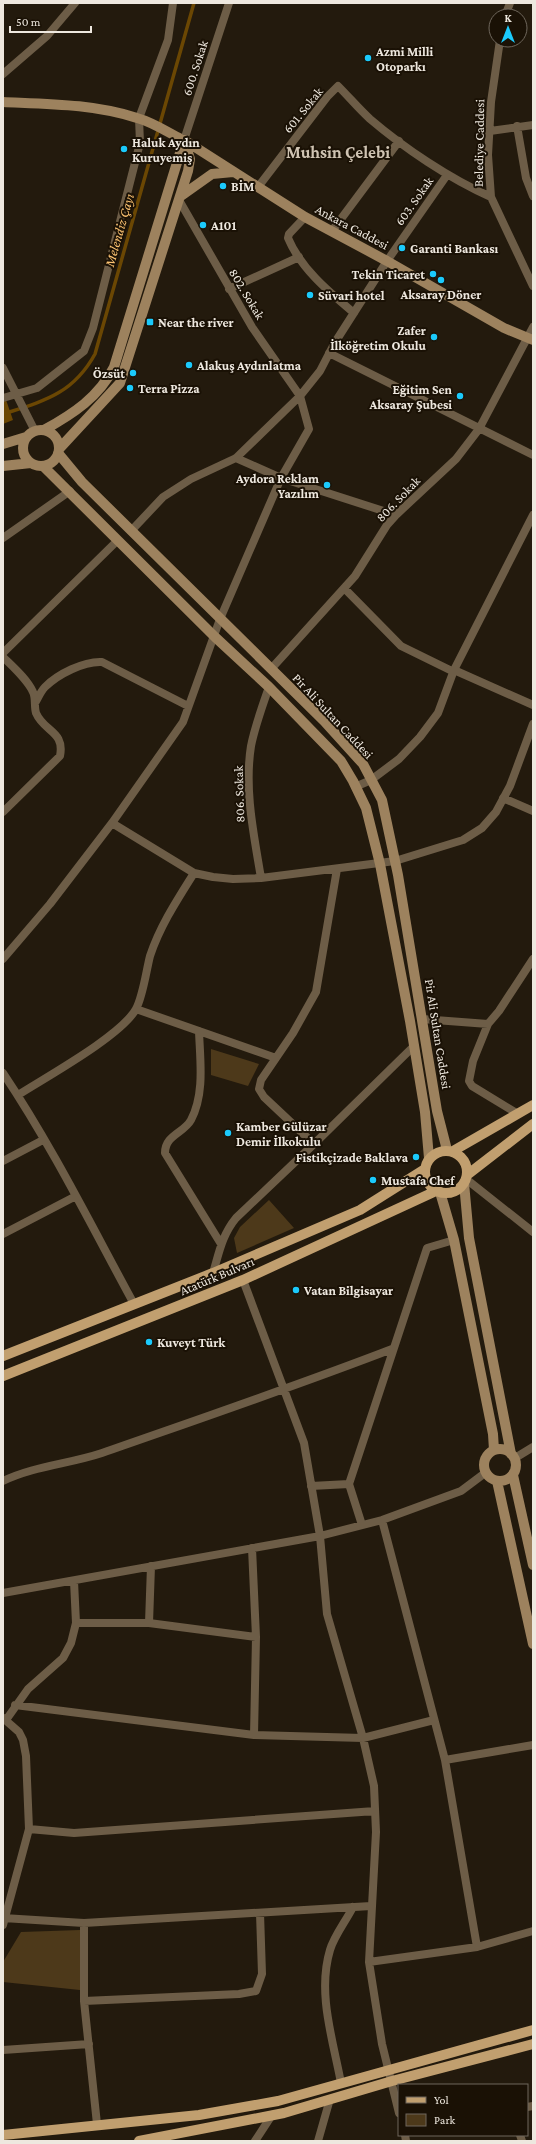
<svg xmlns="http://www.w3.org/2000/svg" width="536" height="2144" font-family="'Crimson Pro',serif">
<rect width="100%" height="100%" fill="#231a0d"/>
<path fill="#4d391a" d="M211,1049L259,1064L248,1086L211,1075Z
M269,1200L294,1228L237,1253L234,1238L240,1227Z
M80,1930V1990L3,1982V1962L21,1932Z"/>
<path fill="#6b4703" d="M5,397L13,420L3,424V398Z"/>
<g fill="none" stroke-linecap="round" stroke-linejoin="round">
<path stroke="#6b4703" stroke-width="3.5" d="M3,414C44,401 73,394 95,354L194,3"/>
<path stroke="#6d5d47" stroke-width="8" d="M505,16L510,3
M500,40L491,102L488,155L491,197L533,286
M3,74L47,36L75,3
M517,126L526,178L533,196
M490,131L533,125
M180,138L184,140L229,3
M258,187L327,97L338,86C349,97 359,109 370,119C404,148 450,179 491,197
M305,217L289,234L288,238C301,269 329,292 354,313
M332,231L399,141
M229,289L299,257
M329,353L533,455
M3,368L35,431
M3,398L37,388L84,351L93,328L140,143L139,118L168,40L173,3
M236,458L281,478L396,515
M131,531L163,497L191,479L236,458L300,396L320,371L334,344L387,261L447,175
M3,538L70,491
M344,588L401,646L454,672
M3,653L117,541
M3,657C13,667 27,679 33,692C36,698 34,707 36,713C44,732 65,731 60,756L3,812
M271,669L355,576L387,525L396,515L456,459L479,429L533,327
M454,670L533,705
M35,703C38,698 41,691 45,687C58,674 84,661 102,662L188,706
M355,787L371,780L399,759L420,737L438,713L454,670L533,515
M503,798L533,811
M112,823L194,873L213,877L233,879L261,878L395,861L463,840L482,828L496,812L510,786L533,724
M261,878C254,835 244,790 251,746C255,726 262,707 269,687
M3,959L50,904L112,823L183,722L220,619L281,478L309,429L300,396L252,327L179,200
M136,1009L276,1058
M422,1019L488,1024L499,1011L533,959
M488,1024L473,1061L469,1081L472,1086L518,1114
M199,1031C200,1060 205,1093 191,1120C184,1133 165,1135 165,1153L221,1244
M3,1073C52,1146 92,1227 134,1304
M18,1095C46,1077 121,1036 136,1009C143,996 146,972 150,956C160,926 177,900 194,873
M314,1144L264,1097L259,1089L261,1080L293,1033L316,992L337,869
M3,1161L43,1140
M466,1179L533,1232
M3,1234L76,1196
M213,1273C219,1253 222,1235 236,1218L314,1144L414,1046
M243,1280L304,1443L320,1536L327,1614L363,1738L374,1786L376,1832L369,1962L382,2044L399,2113
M515,1458L533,1447
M3,1481C34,1466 69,1464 102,1453C199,1419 296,1386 392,1349
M311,1486L349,1484
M382,1520L445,1760L477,1947
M362,1525L349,1484L427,1248L454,1240
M252,1548L256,1637L254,1735
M3,1593L320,1536L382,1520L461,1491L485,1473
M76,1623H149L256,1637
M149,1623L151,1566
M15,1705L254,1735L363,1738L434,1720
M3,1718L19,1732L23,1740L26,1756L29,1829L3,1925
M6,1720L28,1689L63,1658L71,1643L76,1623L74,1581
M445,1760L533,1745
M29,1829L74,1833L375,1811
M3,1918L84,1923L371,1906
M84,1923V2001L97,2124
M369,1962L477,1947L533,1931
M84,2001L239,1994L256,1991L262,1974L260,1913
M3,2050L89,2044
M341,2083C333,2040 317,1993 330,1950C334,1936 346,1921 353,1907
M527,2107L533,2106
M405,2135L406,2141
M520,2135L522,2141
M255,2141L272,2115
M318,2141L330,2099"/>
<path stroke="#9d825e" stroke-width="10" d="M3,102C48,104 94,104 137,118C152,122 166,131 179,138
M184,140L305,217L387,261L504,328L533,340
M181,196L212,174L233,172
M44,430C73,414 99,397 114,367L184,140
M23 448a18 18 0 1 1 36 0a18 18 0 1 1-36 0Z
M3,444L26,437
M59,449L120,383L188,171L190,159L184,140
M58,453L82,482L324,721L363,764L382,800L398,875L437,1111L447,1150
M3,466L31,463
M43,466L215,637L269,687L341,761L353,781L366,808L380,864L410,1021L425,1112L429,1158
M464,1183L469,1238L511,1454
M440,1192L454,1240L493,1434L494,1450
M484 1465a16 16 0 1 1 32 0a16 16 0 1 1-32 0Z
M513,1475L533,1565
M497,1481L533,1644"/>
<path stroke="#c19f6f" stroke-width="10" d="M425 1172a21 21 0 1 1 42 0a21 21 0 1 1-42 0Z
M453,1151L533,1105
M467,1175L533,1124
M3,1356L213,1273L360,1210L425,1169
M3,1376L243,1280L436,1191
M3,2135L199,2115L278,2101L533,2030
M139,2141L284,2113L392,2081L533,2044"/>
</g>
<g fill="#1bcafc" stroke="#1a1105" stroke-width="1.5">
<circle cx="368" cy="58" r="4"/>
<circle cx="124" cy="149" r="4"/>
<circle cx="223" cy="186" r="4"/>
<circle cx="203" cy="225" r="4"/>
<circle cx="402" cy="248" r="4"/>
<circle cx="433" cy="274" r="4"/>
<circle cx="441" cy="280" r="4"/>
<circle cx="310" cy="295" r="4"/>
<rect x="146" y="318" width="8" height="8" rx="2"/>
<circle cx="434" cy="337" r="4"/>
<circle cx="189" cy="365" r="4"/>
<circle cx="133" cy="373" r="4"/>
<circle cx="130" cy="388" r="4"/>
<circle cx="460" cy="396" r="4"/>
<circle cx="327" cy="485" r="4"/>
<circle cx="228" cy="1133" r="4"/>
<circle cx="416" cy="1157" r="4"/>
<circle cx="373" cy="1180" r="4"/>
<circle cx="296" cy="1290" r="4"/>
<circle cx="149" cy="1342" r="4"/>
</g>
<g text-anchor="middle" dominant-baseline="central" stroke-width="4" stroke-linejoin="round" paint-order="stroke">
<g font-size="13" font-weight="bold" fill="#eee8df" stroke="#1a1105" text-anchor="start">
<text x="376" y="51">Azmi Milli<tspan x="376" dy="15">Otoparkı</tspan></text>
<text x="132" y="142">Haluk Aydın<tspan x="132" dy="15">Kuruyemiş</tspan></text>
<text x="231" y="186">BİM</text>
<text x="211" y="225">A101</text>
<text x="410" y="248">Garanti Bankası</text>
<text x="425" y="274" text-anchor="end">Tekin Ticaret</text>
<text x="441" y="294" text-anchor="middle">Aksaray Döner</text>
<text x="318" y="295">Süvari hotel</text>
<text x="158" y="322">Near the river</text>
<text x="426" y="330" text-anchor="end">Zafer<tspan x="426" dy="15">İlköğretim Okulu</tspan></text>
<text x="197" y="365">Alakuş Aydınlatma</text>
<text x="125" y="373" text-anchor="end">Özsüt</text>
<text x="138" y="388">Terra Pizza</text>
<text x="452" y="389" text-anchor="end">Eğitim Sen<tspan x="452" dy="15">Aksaray Şubesi</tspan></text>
<text x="319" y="478" text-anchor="end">Aydora Reklam<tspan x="319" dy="15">Yazılım</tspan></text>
<text x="236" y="1126">Kamber Gülüzar<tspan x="236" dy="15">Demir İlkokulu</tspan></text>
<text x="408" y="1157" text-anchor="end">Fistikçizade Baklava</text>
<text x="381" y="1180">Mustafa Chef</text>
<text x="304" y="1290">Vatan Bilgisayar</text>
<text x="157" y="1342">Kuveyt Türk</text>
</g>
<g font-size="13" fill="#eee8df" stroke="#1a1105">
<text transform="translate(195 68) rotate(-72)">600. Sokak</text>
<text transform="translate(303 110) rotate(-51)">601. Sokak</text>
<text transform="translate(479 143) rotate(-89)">Belediye Caddesi</text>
<text transform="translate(414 201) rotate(-55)">603. Sokak</text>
<text transform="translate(352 227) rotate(28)">Ankara Caddesi</text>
<text transform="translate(247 294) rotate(59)">802. Sokak</text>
<text transform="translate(398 499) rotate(-46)">806. Sokak</text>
<text transform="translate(333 716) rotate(47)">Pir Ali Sultan Caddesi</text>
<text transform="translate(239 794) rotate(-92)">806. Sokak</text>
<text transform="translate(438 1034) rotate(81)">Pir Ali Sultan Caddesi</text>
<text transform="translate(217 1276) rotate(-23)">Atatürk Bulvarı</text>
</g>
<g font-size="14" font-style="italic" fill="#fbc271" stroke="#1a1105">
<text transform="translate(119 230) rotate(-74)">Melendiz Çayı</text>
</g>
<g font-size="17" font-weight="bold" fill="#cfc3b2" stroke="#1a1105">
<text x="338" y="152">Muhsin Çelebi</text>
</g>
</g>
<rect width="536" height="2144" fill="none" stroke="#eee8df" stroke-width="8"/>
<rect x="398" y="2084" width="130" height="52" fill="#1a1105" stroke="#6f675c"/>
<rect x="406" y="2097" width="20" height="6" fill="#c19f6f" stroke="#6f675c"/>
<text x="434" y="2104" font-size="12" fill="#eee8df">Yol</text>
<rect x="406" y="2114" width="20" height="12" fill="#4d391a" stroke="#6f675c"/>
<text x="434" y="2124" font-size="12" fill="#eee8df">Park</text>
<g transform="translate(508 28)"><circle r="19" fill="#1a1105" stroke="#6f675c"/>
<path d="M0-3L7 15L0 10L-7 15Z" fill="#1bcafc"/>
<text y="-6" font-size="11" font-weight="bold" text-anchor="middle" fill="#eee8df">K</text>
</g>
<path d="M10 26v6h81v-6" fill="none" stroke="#eee8df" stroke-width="2"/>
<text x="16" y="26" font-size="12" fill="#eee8df" stroke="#1a1105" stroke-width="3" paint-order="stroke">50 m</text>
</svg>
